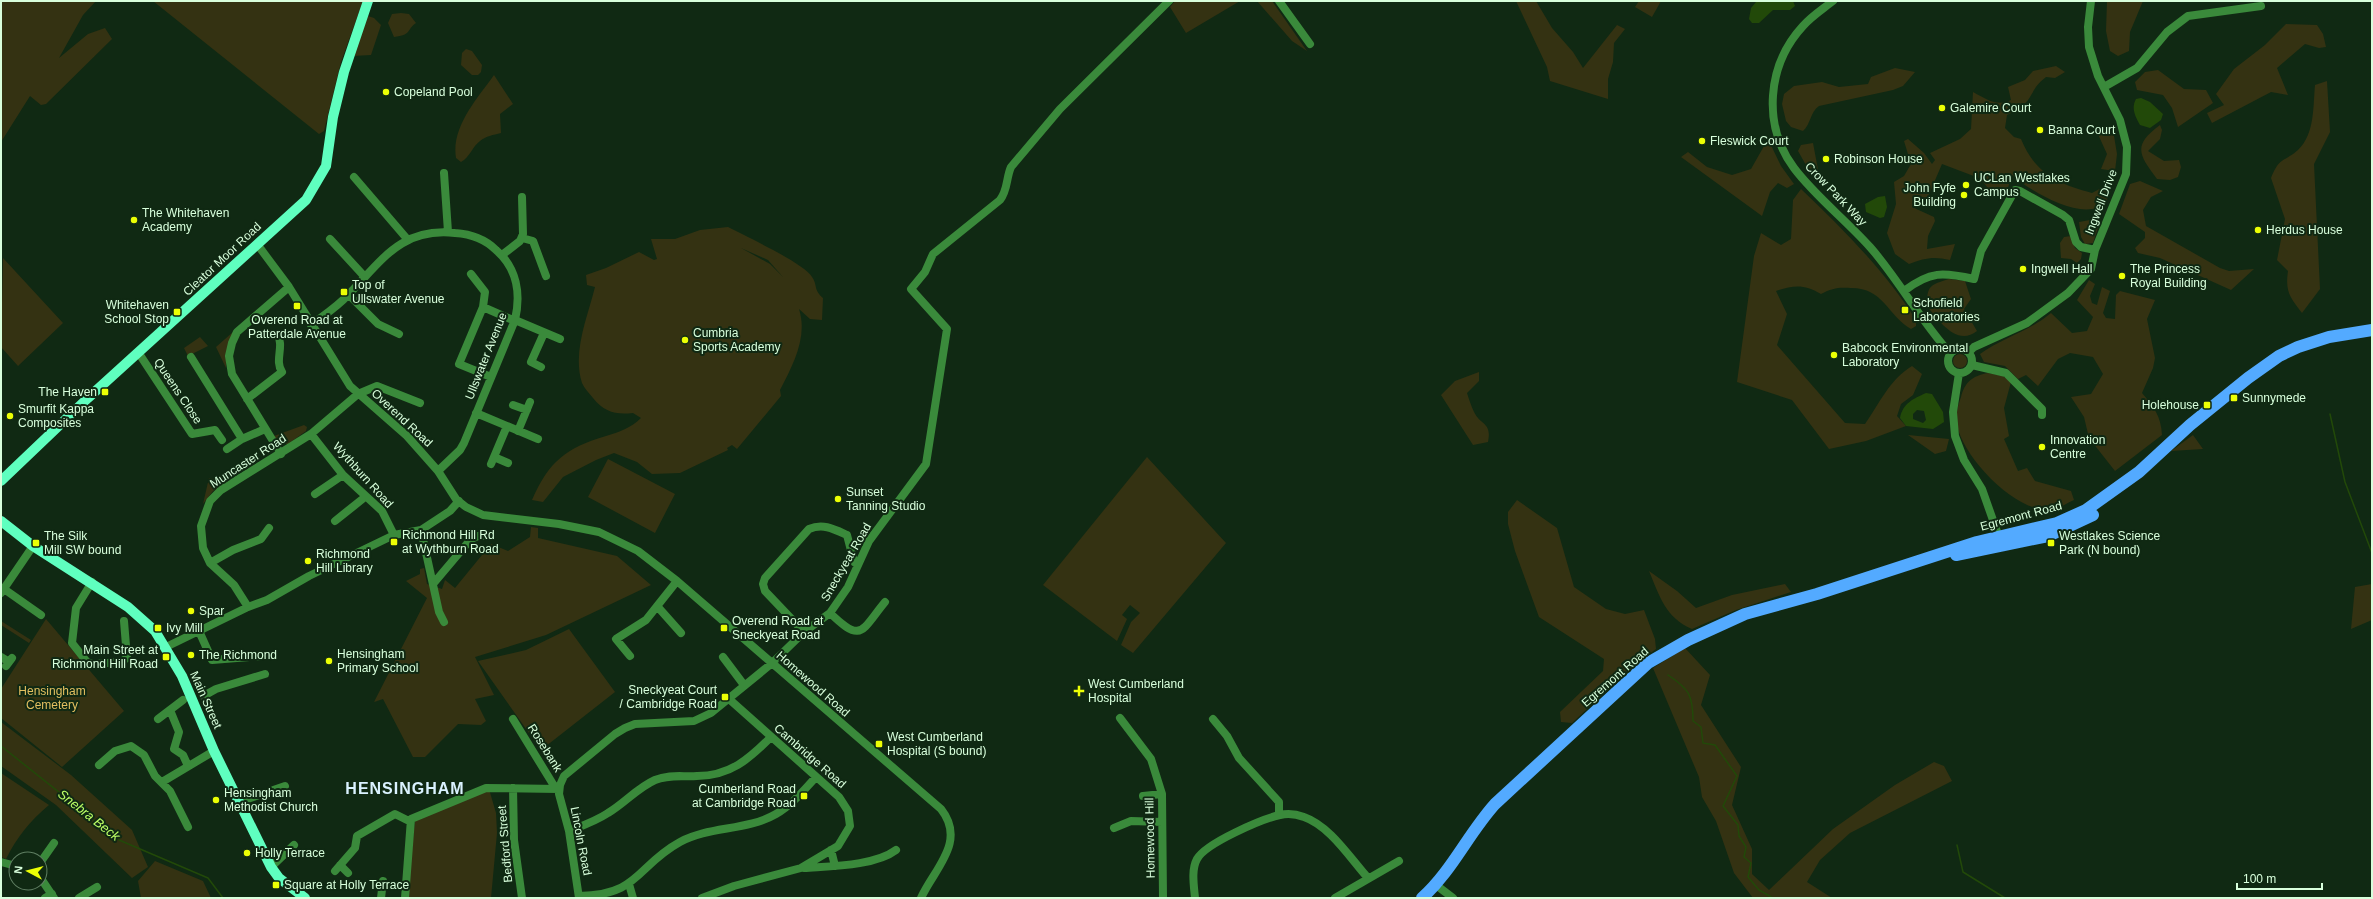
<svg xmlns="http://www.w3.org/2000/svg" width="2373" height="899" font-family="Helvetica,sans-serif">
<rect width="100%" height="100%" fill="#102913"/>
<path fill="#343212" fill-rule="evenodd" d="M1,1H96L83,15L59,58L88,34L105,28L112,39L46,104L41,105L30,96L1,142Z
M153,1H363L341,62L324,131L319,134Z
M1175,1H1240L1186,33L1170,7Z
M1257,1H1272L1307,51L1292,41Z
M1516,1H1536L1552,28L1573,52L1583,68L1617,25L1625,29L1614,43L1613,62L1608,79V99L1550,81L1547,67Z
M1639,1H1661L1652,17L1635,7Z
M2107,1H2143L2130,32L2129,51L2118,56L2110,51L2106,31Z
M401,13L409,14L416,23C406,30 412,35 394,37L388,23L392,14Z
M368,16L374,18L381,25L371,55L353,56Z
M2286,24L2317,25L2323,34L2326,47L2319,48L2305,44L2277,68L2288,95L2271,92L2212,123L2207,113L2224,105L2216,94L2234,69L2265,45Z
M466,49L472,51L482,65L481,72L478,75H472L461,65L462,53Z
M2056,66L2065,72L2055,78L2046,77C2036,85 2036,87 2030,97C2025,106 2015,111 2007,115L2005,128L2014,137L2021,139C2035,173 2057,184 2092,193L2105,186L2112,187C2110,192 2109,198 2106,201C2087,226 2027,189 2012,175L2008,188L2004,189L1998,187L1990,190L1979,178L1942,164L1927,199L1918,195L1912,207L1934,217L1935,221L1928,236L1927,249L1955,244L1950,260C1934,256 1924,258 1909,264L1895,254L1887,233L1896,204L1894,182L1904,176L1911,164L1904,141L1908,139L1924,153L1932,164L1935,160L1930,153L1960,139L1971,129L1973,92C1986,99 1997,107 2011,100L2008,87L2025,80L2033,71Z
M1895,68L1915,72L1903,86L1893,90L1819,106C1810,112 1811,124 1803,131L1791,127L1786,121L1782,104L1784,94L1794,86L1822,82L1839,87L1868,84L1871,77Z
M2158,70L2184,89L2206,90L2213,103L2178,127L2172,108L2163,95L2137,90L2135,82L2145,72Z
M494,75L513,104L500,114L501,133C493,135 486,136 480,141C472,147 470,157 461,162L456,158C451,127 477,99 494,75Z
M2327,81L2330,132L2314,164L2320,289L2302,313C2290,297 2285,292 2288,271L2277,260L2285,219L2271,178C2280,156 2283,163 2298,150C2315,134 2313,106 2315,85Z
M2160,125L2162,130L2160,139L2148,151L2164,161L2179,160L2181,167L2178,177L2170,180L2157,179C2138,154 2133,145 2160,125Z
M2113,130L2117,154L2115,171L2101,169L2107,154L2097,132Z
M1768,139L1781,166L1794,184L1787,188L1778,183L1770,192L1762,216L1681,157L1688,152L1707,167L1732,175L1751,169Z
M1813,143L1820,180L1811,174L1798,151L1801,145Z
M2140,181L2163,191L2151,197L2143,210L2146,226L2220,268L2229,271L2254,269L2231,290L2160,258L2138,253L2135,248L2145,238V232L2119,214L2130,184Z
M1801,189C1843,229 1885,271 1916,320V326L1911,329C1887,315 1884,288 1851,288C1839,287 1832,288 1821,294C1804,284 1794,285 1776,291L1787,314L1777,345L1845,423L1865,424C1880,403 1889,380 1912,366L1922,374L1913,395L1901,404L1897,416L1906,426L1866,441L1829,449L1792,400L1737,382L1754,256L1761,233L1781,245L1791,239L1793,200Z
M2101,218L2093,243L2085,244L2081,237L2079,222Z
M728,227C745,236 804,263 812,277C818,286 813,289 823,298L822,320L810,319L799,309C808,337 793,365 780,390L781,396L737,449L732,445L727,448L728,450L680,473L652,474L637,462L614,453L596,460L563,477L543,502L532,500C549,461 566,448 606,436C619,432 631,428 641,418L633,413C616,415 604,412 593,398C589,393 584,388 582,383C572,352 588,316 595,287L587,285L586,275L606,268L639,252L654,260L657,259L651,239H675L700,230ZM741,248L768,260L783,277L770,264Z
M2071,236L2075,248L2082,253L2081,259L2077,263L2071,259L2061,258L2060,243L2064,237Z
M3,258L63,323L18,366L1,347Z
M1949,279L1965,281L1971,299L1964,309L1977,331C1957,347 1939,321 1927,306C1927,285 1930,285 1949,279Z
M2089,280L2095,284L2090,296L2092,303L2097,305L2102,287L2110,291L2103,313L2106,318L2115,319L2116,295L2120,291L2155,300L2147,319L2155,358L2153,368L2142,393C2154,407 2161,416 2162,435L2115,471L2089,438L2084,417L2071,397L2091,394L2103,374L2093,357L2070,353L2058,359L2038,386L2026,375L2018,379L2005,366L1984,362L1980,354C2002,338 2030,331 2051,313L2072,333L2087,331L2093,317L2077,300Z
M233,332L226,356V368L216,347Z
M200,337L208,346L188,356L184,348Z
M1953 361a7 7 0 1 1 14 0a7 7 0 1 1-14 0Z
M1479,372V381L1467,393C1469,399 1471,406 1474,412C1481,426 1492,422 1488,442L1473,445L1441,395L1455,381Z
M1988,373L2003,376L2011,382L2004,408L2009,436L2004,439L2018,471L2027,468L2035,481L2071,491L2074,500C2067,503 2057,510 2049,510C2014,511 1963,457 1957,425C1955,416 1958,405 1961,397C1965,382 1972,376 1988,373Z
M304,425L307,427L306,431L288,444L278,443L274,436Z
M1908,435L1949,439L1946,451L1935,454Z
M2193,435L2203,449L2171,451Z
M1147,457L1226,543L1133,653L1121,645L1131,622L1140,613L1130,605L1122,615L1127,619L1117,641L1043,585Z
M608,459L675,494L655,533L588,497Z
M209,478L226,482L213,491L203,504Z
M1517,500L1557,528L1574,587L1606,609L1625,614L1644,610L1655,639L1656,649L1632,667L1572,723L1561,722L1560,712L1603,671L1604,659L1539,617L1515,551L1508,524V512Z
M531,527L538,528V538L617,556L651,585L546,635L475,657L494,695L475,699L486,721L481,725L458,724L425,757H413L383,699L374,702L427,598L406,581L420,574V569L424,568L427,584L442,589L445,580L455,588L491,544L508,551L530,537Z
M1649,571L1677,591L1696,608L1732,595L1785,584L1791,592L1736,610L1692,629C1665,617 1660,597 1649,571Z
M2372,584V620L2351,629L2355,587Z
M46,619L124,711L62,767L1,718V689Z
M1,621L31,640L29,643L1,625Z
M569,629L615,692L541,750L478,661L526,650Z
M1685,648L1710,675L1701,705L1741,767L1732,805L1752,849V874L1769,890L1833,829L1895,785L1934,762L1944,766L1952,781L1850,833L1820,860L1807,882L1832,898H1753L1734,873L1716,821L1702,797L1699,777L1653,668Z
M1,722L71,775L132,830L148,867L132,878L56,805L1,766Z
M1,773L49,805C30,821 17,837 6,859L1,857Z
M489,789L496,813L497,833L491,898H407L415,820Z
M155,861L203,881L211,898H141L138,881Z"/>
<path fill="#224909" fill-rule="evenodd" d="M1793,1L1795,6L1790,10H1773L1759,23H1752L1749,19L1751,8L1756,2Z
M2141,98L2150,102L2163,114L2161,120L2150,128L2140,125C2135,116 2131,108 2136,99Z
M1885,196L1887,207L1884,217L1880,218L1866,212L1865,204L1878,197Z
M1926,393L1932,394L1943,412L1944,422L1933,429L1906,426L1900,418C1903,403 1913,399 1926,393ZM1917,410L1924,411L1926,420L1923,423L1913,419V414Z"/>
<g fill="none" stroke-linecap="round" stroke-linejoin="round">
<path stroke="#224909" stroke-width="1.5" d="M2330,414L2345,482L2372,553
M1668,675C1689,689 1693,695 1693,721L1701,727L1703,743L1715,745L1737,776L1723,806L1738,825L1739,836L1746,847L1744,857L1751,863L1748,877L1759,890L1773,898
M1,746L119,840L208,878L223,898
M1957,845L1963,872L2005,898"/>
<path stroke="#2e4931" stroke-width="8" stroke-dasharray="8 4" stroke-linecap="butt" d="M200,698L207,694"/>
<path stroke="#3a8a3b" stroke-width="8" d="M1279,1L1310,44
M1833,1C1823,9 1812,16 1803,26C1767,65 1762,125 1794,168C1815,196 1846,220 1870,247C1899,280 1920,320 1950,353
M2104,87L2137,68L2167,32L2188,16L2261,6
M444,173L448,232
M354,177L408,240
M522,238L533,241L546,276
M330,239L364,276
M257,244L289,287L350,386L407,436L438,471L456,499L466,507L483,515L559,524L599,532L638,551L677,581L941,809C967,842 934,869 921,898
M502,255L520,241L523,234L522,197
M471,274L485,292L483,307
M1904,291C1930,271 1943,272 1974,279L1981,251L2015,190L2020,191L2063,215L2069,220L2076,242L2081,247L2095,250
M349,295L378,324L399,334
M515,320L560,339
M311,325C324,315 337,307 347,296C381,262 400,227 455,233C470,234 485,239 496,250C517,268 521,294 515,320L464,443L460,450L438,471
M1948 361a12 12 0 1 1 24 0a12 12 0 1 1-24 0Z
M138,352L192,434L215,430L222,440
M1969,352L1974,347L2027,323L2068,293L2091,269L2095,250L2126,174L2127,147L2120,120L2098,76L2089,47L2088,27L2091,1
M191,357L242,439
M1972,365L2006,373L2042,409V415
M541,367L531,362L544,333
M1959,373L1953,412L1955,436L1964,460L1982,489L2000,540
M491,377L459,364L483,307L515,321
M247,399L282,372C274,360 285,346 277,334
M513,405L527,410
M476,413L538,439
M518,431L530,402
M311,434L343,475L382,511L394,535
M227,449L242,439L265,429
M281,454L232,374L229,356L232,343L237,332L289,287
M494,457L508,463
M491,464L507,426
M315,494L343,475
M335,521L365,497
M421,530L439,612L444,622
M210,563L233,550L261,539L269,528
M92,582L76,608L72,643L87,662L93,664L121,662L127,658L124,621
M433,584L471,539L478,536L491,535
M4,589L41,615
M1,593L33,546
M657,606L681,633
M248,607L234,585L210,563L203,548L201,526L210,501L221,490L311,434L358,394L377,386L420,403
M830,613C862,644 861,631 885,602
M199,631L212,660L262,656
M804,632L765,591L763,584L765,578L809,529C823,523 834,529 847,535L854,562L858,565
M166,647L248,607L267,600L309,576L394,535L421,530L450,511L459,501
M630,656L616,639L646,620L677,581
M1,657L9,662
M723,657L744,685
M6,666L12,658
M207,694L216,689L265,674
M170,710L179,732L174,749L183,755L188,766
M1120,718L1151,759L1162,794L1163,898
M158,719L183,700
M513,719L556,789
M1213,719L1227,736L1239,758L1279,802V815
M99,765L115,751L131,746L144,755L155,776L170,791L188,827
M162,782L214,751
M513,788L514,840L522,898
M1143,796L1162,794
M239,802L285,786
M1114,828L1131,821L1162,822
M569,831C582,826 596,821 608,813C625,803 637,788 655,780C669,774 683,777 697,776C730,776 749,759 770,738
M831,850L835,866
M1,862L16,866
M40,863L54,843
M340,865L348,873
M271,867L294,845
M804,868C830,866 875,866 896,850
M335,871L355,848L357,836L395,814L409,821
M40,877L54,898
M629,884L633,898
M1436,885L1453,898
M579,896C640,895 636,866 680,842C709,826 747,831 776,814C792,805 804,790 816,777
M45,898L52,894
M79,898L97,887
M381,898L383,881
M405,898L411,819L486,788L559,789
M579,898L569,831L559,794L560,785L564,776L615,734L625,728L635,724L694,721L711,713L771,664L804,632L830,613L848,587L869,541L926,464L947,329L911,289L925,272L933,254L1000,200C1008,190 1006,178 1011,167L1060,109L1169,1
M702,898L734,886L801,868L838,846L850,826L848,811L839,797L729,699
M1195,898C1194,886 1191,870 1197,859C1206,843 1262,819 1280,815C1288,813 1296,814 1304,817C1330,826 1350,858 1368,878
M1335,898L1399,861"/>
<path stroke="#5fffbf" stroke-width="10" d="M1,481L88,398L306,200L326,166L333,117L344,72L368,1
M1,521L33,546L128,607L155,631L182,676L214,751L271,867L279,878L305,898"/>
<path stroke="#53aaff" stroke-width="12" d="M1956,555L2048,536L2093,515
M1422,898C1452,871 1468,834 1495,804L1648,663L1688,640L1745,614L1817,594L1977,542L2057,523L2086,510L2139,472L2190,425L2248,378L2279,356L2298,347L2329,337L2372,330"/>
</g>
<g fill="#ecff04" stroke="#102913" stroke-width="1.5">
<circle cx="386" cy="92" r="4"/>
<circle cx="1942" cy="108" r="4"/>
<circle cx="2040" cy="130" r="4"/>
<circle cx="1702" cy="141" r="4"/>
<circle cx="1826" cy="159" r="4"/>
<circle cx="1966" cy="185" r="4"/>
<circle cx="1964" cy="195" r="4"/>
<circle cx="134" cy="220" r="4"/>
<circle cx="2258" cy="230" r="4"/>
<circle cx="2023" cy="269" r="4"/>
<circle cx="2122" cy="276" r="4"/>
<rect x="340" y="288" width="8" height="8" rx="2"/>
<rect x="293" y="302" width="8" height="8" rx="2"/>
<rect x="1901" y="306" width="8" height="8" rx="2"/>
<rect x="173" y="308" width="8" height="8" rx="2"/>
<circle cx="685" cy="340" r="4"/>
<circle cx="1834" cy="355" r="4"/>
<rect x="101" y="388" width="8" height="8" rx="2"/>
<rect x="2230" y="394" width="8" height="8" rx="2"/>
<rect x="2203" y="401" width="8" height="8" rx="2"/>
<circle cx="10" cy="416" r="4"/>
<circle cx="2042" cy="447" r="4"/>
<circle cx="838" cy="499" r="4"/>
<rect x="390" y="538" width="8" height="8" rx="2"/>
<rect x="32" y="539" width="8" height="8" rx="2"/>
<rect x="2047" y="539" width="8" height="8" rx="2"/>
<circle cx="308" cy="561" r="4"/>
<circle cx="191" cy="611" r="4"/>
<rect x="154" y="624" width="8" height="8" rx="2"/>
<rect x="720" y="624" width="8" height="8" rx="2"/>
<circle cx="191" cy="655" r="4"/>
<rect x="162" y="653" width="8" height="8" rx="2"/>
<circle cx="329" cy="661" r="4"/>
<path d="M1077 685h4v4h4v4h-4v4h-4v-4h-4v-4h4z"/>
<rect x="721" y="693" width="8" height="8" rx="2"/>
<rect x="875" y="740" width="8" height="8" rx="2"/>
<rect x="800" y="792" width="8" height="8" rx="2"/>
<circle cx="216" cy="800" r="4"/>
<circle cx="247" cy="853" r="4"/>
<rect x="272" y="881" width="8" height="8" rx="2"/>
</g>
<g text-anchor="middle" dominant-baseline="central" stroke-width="4" stroke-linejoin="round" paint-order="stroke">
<g font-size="12" fill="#d8ffdc" stroke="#102913" text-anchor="start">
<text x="394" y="92">Copeland Pool</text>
<text x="1950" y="108">Galemire Court</text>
<text x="2048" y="130">Banna Court</text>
<text x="1710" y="141">Fleswick Court</text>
<text x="1834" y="159">Robinson House</text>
<text x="1974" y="178">UCLan Westlakes<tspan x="1974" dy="14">Campus</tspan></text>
<text x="1956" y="188" text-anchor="end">John Fyfe<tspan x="1956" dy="14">Building</tspan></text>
<text x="142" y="213">The Whitehaven<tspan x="142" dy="14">Academy</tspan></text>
<text x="2266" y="230">Herdus House</text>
<text x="2031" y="269">Ingwell Hall</text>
<text x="2130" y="269">The Princess<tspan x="2130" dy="14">Royal Building</tspan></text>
<text x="352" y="285">Top of<tspan x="352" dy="14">Ullswater Avenue</tspan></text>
<text x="1913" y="303">Schofield<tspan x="1913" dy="14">Laboratories</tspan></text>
<text x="169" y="305" text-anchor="end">Whitehaven<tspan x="169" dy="14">School Stop</tspan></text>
<text x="297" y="320" text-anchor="middle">Overend Road at<tspan x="297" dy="14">Patterdale Avenue</tspan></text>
<text x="693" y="333">Cumbria<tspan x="693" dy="14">Sports Academy</tspan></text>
<text x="1842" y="348">Babcock Environmental<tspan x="1842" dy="14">Laboratory</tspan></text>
<text x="97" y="392" text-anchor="end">The Haven</text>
<text x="2242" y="398">Sunnymede</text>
<text x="2199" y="405" text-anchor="end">Holehouse</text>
<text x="18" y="409">Smurfit Kappa<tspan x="18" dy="14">Composites</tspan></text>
<text x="2050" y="440">Innovation<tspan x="2050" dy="14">Centre</tspan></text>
<text x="846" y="492">Sunset<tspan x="846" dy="14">Tanning Studio</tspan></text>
<text x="402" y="535">Richmond Hill Rd<tspan x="402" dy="14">at Wythburn Road</tspan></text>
<text x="44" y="536">The Silk<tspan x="44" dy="14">Mill SW bound</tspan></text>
<text x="2059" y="536">Westlakes Science<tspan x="2059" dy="14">Park (N bound)</tspan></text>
<text x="316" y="554">Richmond<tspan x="316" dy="14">Hill Library</tspan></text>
<text x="199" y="611">Spar</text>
<text x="732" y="621">Overend Road at<tspan x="732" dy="14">Sneckyeat Road</tspan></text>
<text x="166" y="628">Ivy Mill</text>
<text x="158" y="650" text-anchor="end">Main Street at<tspan x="158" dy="14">Richmond Hill Road</tspan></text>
<text x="337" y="654">Hensingham<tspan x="337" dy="14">Primary School</tspan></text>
<text x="199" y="655">The Richmond</text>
<text x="1088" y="684">West Cumberland<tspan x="1088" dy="14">Hospital</tspan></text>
<text x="717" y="690" text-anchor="end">Sneckyeat Court<tspan x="717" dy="14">/ Cambridge Road</tspan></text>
<text x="887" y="737">West Cumberland<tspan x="887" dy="14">Hospital (S bound)</tspan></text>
<text x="796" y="789" text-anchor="end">Cumberland Road<tspan x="796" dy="14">at Cambridge Road</tspan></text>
<text x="224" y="793">Hensingham<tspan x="224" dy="14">Methodist Church</tspan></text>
<text x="255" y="853">Holly Terrace</text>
<text x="284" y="885">Square at Holly Terrace</text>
</g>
<g font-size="12" fill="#d8ffdc" stroke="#102913">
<text transform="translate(1836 194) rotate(46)">Crow Park Way</text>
<text transform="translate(2101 202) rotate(-69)">Ingwell Drive</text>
<text transform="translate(222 259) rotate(-43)">Cleator Moor Road</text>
<text transform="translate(486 356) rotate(-68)">Ullswater Avenue</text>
<text transform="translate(178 391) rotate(56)">Queens Close</text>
<text transform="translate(402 418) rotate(43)">Overend Road</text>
<text transform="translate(248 461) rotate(-33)">Muncaster Road</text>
<text transform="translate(363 475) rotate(48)">Wythburn Road</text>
<text transform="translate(2021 516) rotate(-15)">Egremont Road</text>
<text transform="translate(846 562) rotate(-60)">Sneckyeat Road</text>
<text transform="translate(1615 677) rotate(-41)">Egremont Road</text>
<text transform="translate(813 684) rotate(41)">Homewood Road</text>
<text transform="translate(206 700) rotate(66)">Main Street</text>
<text transform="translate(545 748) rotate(58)">Rosebank</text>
<text transform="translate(810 756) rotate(41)">Cambridge Road</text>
<text transform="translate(1150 838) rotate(-91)">Homewood Hill</text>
<text transform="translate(581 841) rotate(79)">Lincoln Road</text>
<text transform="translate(505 844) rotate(-95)">Bedford Street</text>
</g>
<g font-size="12" fill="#e3bf60" stroke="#102913">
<text x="52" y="691">Hensingham<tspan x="52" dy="14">Cemetery</tspan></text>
</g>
<g font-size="13" font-style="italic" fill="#bcff66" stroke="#102913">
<text transform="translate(89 815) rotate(38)">Snebra Beck</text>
</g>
<g font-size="16" font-weight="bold" letter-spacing="1" fill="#daf2ff" stroke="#102913">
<text x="405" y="788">HENSINGHAM</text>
</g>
</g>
<rect width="2373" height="899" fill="none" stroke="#d8ffdc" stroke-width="4"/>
<g transform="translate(28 871) rotate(277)"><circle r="19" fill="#102913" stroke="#607f63"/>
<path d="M0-3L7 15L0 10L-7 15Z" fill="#ecff04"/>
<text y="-6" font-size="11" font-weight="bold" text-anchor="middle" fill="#d8ffdc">N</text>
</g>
<path d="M2237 883v6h85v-6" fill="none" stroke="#d8ffdc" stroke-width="2"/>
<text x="2243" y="883" font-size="12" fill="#d8ffdc" stroke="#102913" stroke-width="3" paint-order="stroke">100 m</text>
</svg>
